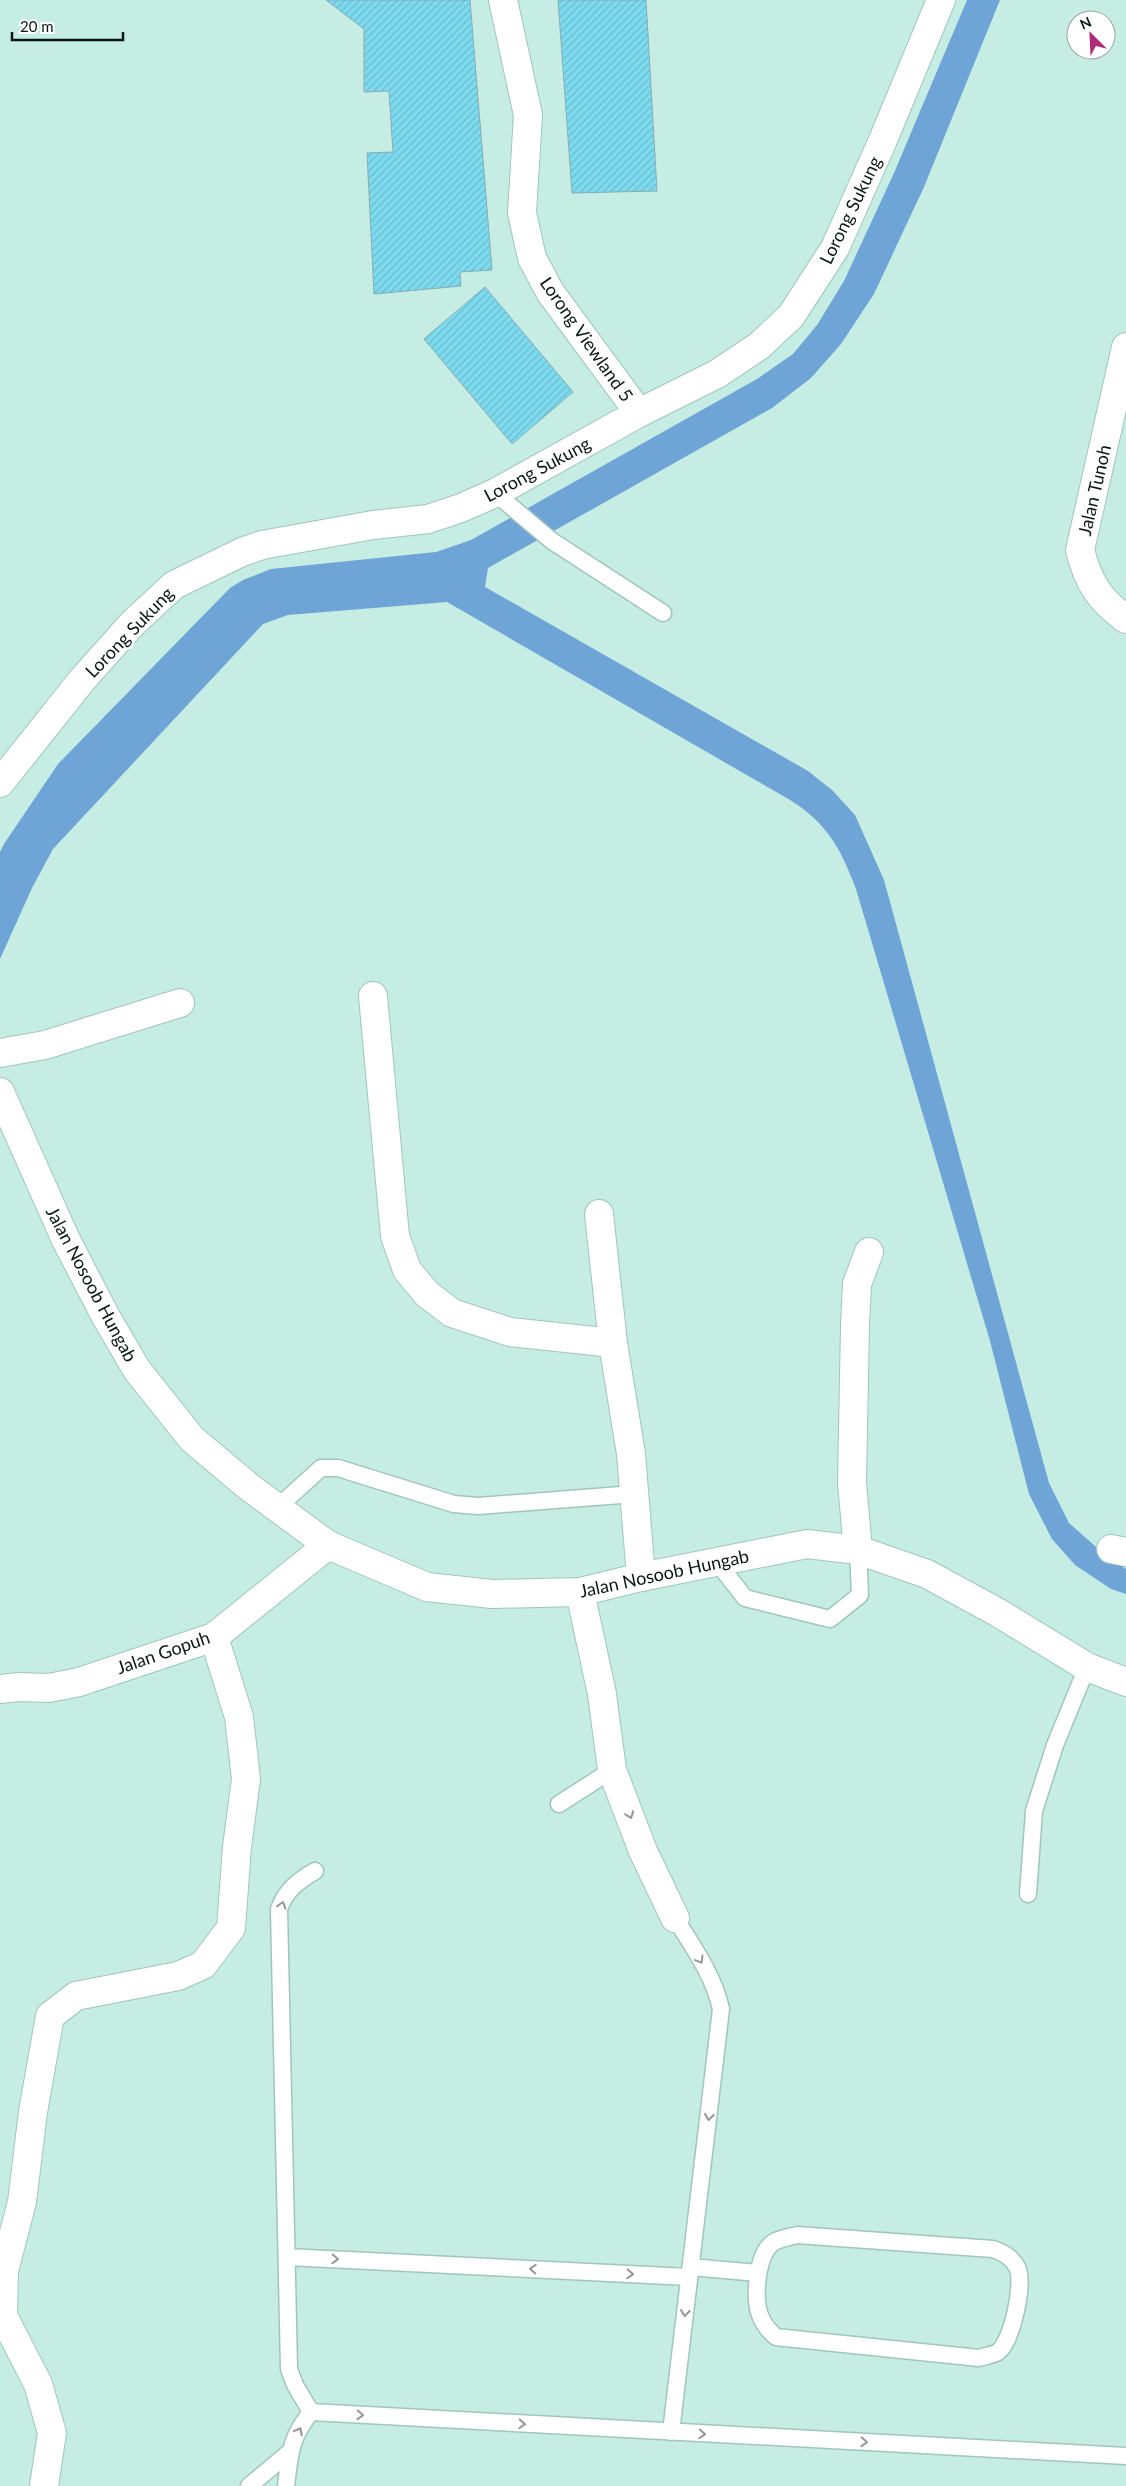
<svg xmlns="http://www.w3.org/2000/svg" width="1126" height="2486" font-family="Lato,sans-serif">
<defs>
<pattern id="building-hatch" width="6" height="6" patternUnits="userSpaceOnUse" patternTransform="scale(1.25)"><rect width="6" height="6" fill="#7ddbef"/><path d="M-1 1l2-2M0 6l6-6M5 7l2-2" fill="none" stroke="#6bbbcc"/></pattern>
</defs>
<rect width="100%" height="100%" fill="#c6ede4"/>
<path fill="#6ea5d6" d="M967,0H1000L924,187L874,294L841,344L811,378L772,408L488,568L485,587L808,771L832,790L855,815L884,880L1049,1483L1069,1523L1095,1546L1126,1569V1594L1111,1589L1075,1565L1052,1539L1029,1494L990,1341L856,889C841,849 827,823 790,800L447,602L288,615L263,624L53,849L32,888L0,959V852L4,844L58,764L230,588L243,580L271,569L436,552L471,540L757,379L793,354L817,325L844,281L894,173Z"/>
<path fill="url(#building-hatch)" stroke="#87acb4" d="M326,0H470L492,270L460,272L461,286L374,294L367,153L393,152L389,91L364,92V29Z
M558,0H646L657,191L572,193Z
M485,287L573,392L512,444L424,339Z"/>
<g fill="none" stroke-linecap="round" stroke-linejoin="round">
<g stroke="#a0c5bd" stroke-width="19">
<path id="service" d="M495,493L552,541L663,613
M277,1508L321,1468H338L454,1504L478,1506L634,1494
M717,1562L745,1598L830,1619L860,1595L858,1550
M559,1804L612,1770
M1028,1894L1034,1811L1055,1745L1087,1667
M797,2235L993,2249C1003,2253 1011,2256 1017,2267C1025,2282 1012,2342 998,2352C993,2355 985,2356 979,2358L776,2337C769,2331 763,2324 760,2315C753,2298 757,2252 774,2242C781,2238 790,2237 797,2235Z
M287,2257L689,2277
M691,2267L758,2273
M311,2412L1126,2456
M311,2412L295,2385L289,2369L279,1909C286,1890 298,1881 315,1871
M671,2432L721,2009C714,1976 693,1947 675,1918
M249,2486L291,2451
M286,2486C290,2454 290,2438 311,2412"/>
</g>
<g stroke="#a0c5bd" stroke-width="30">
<path id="minor" d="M503,0L528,115L522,213L532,258L550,292L639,413
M1126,347L1080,550C1088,582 1099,600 1126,619
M0,783L82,680L132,624L174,585L242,552L262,545L373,525L428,519L461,508L495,493L639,413L717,374L759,346L791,316L835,248L883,140L941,0
M373,996L395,1236L407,1270L427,1294L452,1313L510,1332L613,1343
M0,1053L45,1045L180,1003
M599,1214L613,1343L631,1454L641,1577
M1111,1549L1126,1552
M858,1550L852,1483L855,1325L857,1284L869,1252
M580,1592L602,1694L612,1770L643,1851L675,1918
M0,1689L19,1687L49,1688L79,1682L214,1637L328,1545
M44,2486L52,2433L38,2384L3,2316L4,2271L22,2202L33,2112L50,2016L76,1996L178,1976L203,1965L231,1928L237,1847L246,1779L239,1717L214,1637"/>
</g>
<g stroke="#a0c5bd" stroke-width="30">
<path id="secondary" d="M0,1092L66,1240L106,1317L137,1370L192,1439L249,1487L328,1545L427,1587L492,1594L580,1592L641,1577L807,1544L858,1550L927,1574L997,1612L1087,1667L1126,1682"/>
</g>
<use href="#service" stroke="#fff" stroke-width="16"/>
<use href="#minor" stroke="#fff" stroke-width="28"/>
<use href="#secondary" stroke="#fff" stroke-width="28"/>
</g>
<defs><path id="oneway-chevron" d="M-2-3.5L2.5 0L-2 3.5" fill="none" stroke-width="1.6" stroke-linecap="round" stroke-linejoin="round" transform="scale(1.25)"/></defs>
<g stroke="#919796">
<use href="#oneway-chevron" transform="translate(630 1815) rotate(69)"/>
<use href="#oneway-chevron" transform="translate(282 1905) rotate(-74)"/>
<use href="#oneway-chevron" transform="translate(700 1960) rotate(59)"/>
<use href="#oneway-chevron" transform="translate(709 2117) rotate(97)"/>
<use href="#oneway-chevron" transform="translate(335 2259) rotate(3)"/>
<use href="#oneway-chevron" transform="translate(533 2269) rotate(-177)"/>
<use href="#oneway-chevron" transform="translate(630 2274) rotate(3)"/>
<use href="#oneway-chevron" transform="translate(685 2313) rotate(97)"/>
<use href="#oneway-chevron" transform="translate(360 2415) rotate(3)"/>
<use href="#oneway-chevron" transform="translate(522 2424) rotate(3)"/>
<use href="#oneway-chevron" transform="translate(299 2431) rotate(-62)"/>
<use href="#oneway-chevron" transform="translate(702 2434) rotate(3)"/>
<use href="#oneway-chevron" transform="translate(864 2442) rotate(3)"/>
</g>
<g text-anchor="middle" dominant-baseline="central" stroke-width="5" stroke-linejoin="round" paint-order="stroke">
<g font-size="18" fill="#0a1815" stroke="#fff">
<text transform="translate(850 210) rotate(-64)">Lorong Sukung</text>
<text transform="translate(587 339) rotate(55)">Lorong Viewland 5</text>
<text transform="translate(537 469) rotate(-28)">Lorong Sukung</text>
<text transform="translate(1094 490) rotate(-77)">Jalan Tunoh</text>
<text transform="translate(129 632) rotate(-46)">Lorong Sukung</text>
<text transform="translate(92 1284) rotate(62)">Jalan Nosoob Hungab</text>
<text transform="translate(664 1573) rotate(-12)">Jalan Nosoob Hungab</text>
<text transform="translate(163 1652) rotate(-19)">Jalan Gopuh</text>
</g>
</g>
<g transform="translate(1091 35) rotate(336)"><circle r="24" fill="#ffffff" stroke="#9da3a1"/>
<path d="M0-4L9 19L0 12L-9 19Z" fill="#ad2d7c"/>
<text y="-8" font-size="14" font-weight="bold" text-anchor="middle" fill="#0a1815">N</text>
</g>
<path d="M12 32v8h111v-8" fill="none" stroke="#0a1815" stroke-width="2.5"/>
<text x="20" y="32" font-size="15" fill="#0a1815" stroke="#ffffff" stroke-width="4" paint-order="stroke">20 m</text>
</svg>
